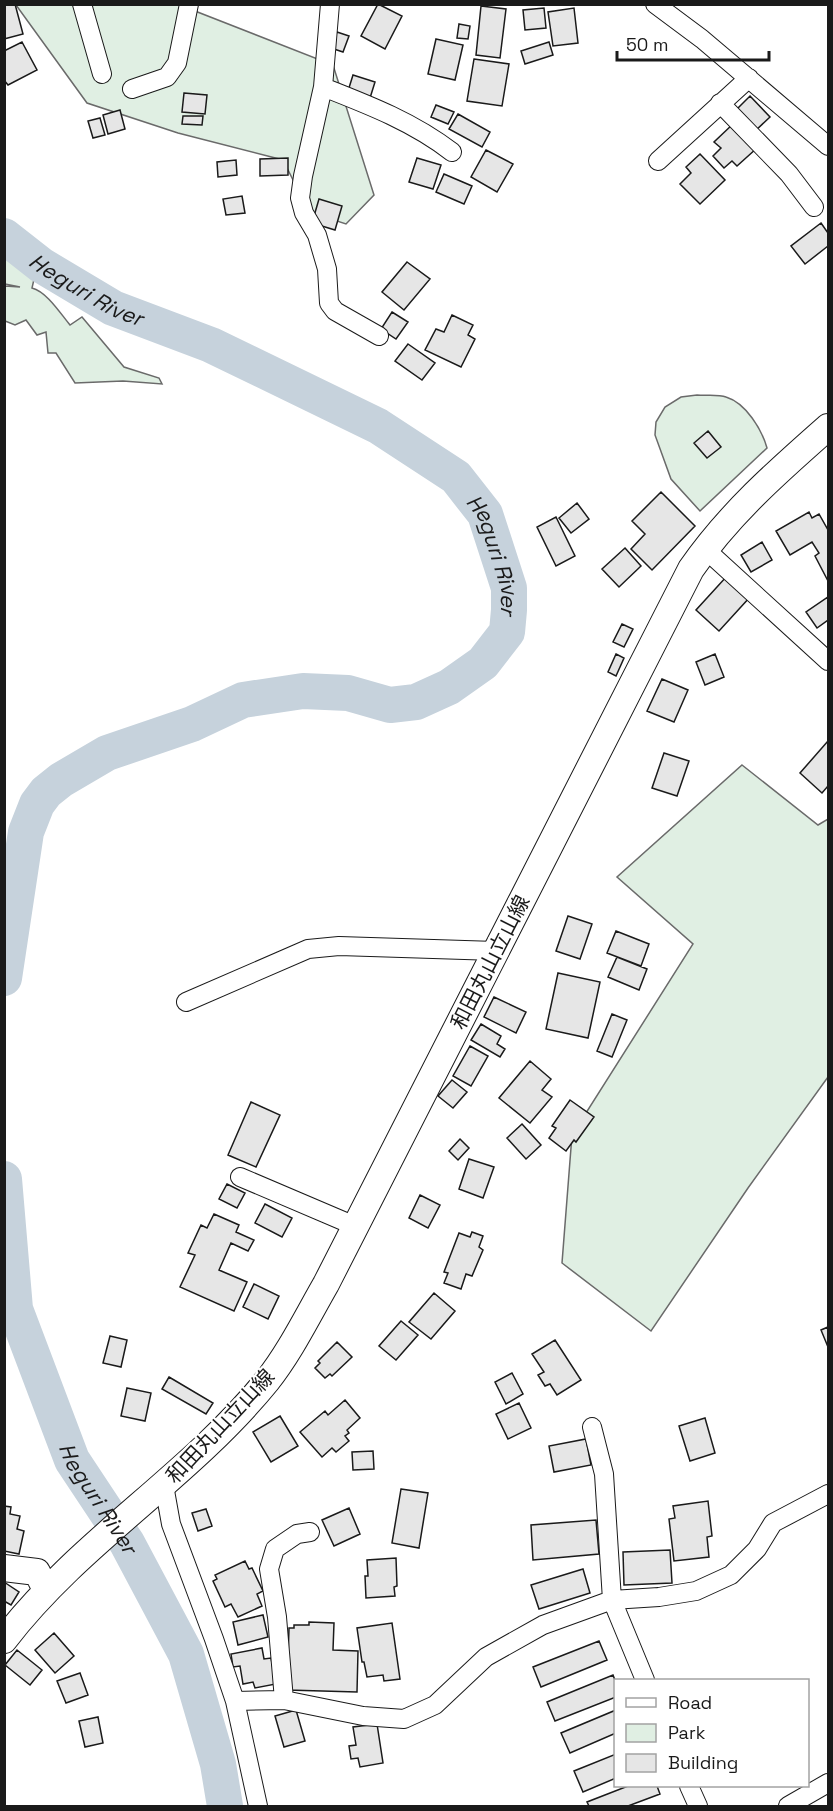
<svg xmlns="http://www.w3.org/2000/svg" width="833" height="1811" font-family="'Space Grotesk','Noto Sans JP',sans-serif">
<rect width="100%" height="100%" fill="#fff"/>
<path fill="#e0efe3" stroke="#6a6a6a" stroke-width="1.5" d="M16,5H187L195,11L333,65L374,195L346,224L309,212L283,160L178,133L87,103Z
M5,243L22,257L25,266L35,275L32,288C47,292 60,313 70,325L82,317L124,367L159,378L162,384L123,381L75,383L56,353H48L46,332L37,335L26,320L15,325L5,321V286L20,287L5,284Z
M697,395C706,396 718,394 726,397C746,403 762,430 767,448L700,511L671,479L655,435L656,422L665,407L681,397Z
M742,765L818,825L828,819V1077L748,1188L651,1331L562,1263L572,1135L693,944L617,877Z"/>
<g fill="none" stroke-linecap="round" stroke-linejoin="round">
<path stroke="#c6d2dc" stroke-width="6" d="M4,910L14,908"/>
<g stroke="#c6d2dc" stroke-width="36">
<path id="s1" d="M4,236L41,265L113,308L211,345L378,426L456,477L485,514L509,588V610L507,632L483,663L449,687L416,702L390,705L348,693L303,691L243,700L192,724L107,753L61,780L46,792L37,804L26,832L4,978"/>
<path id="s2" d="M4,1179L15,1309L72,1460L127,1543L186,1654L218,1764L225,1806"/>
</g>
</g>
<path fill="#e6e6e6" stroke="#1a1a1a" stroke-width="1.5" d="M15,4L23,34L4,39V5Z
M378,4L402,16L385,49L361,36Z
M481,6L506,9L500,58L476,55Z
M544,8L546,28L525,30L523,10Z
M574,8L578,43L553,46L548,12Z
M459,24L470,26L468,39L457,38Z
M337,32L349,36L343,52L331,48Z
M436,39L463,45L455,80L428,74Z
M22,42L37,70L8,85L4,80V51Z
M549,42L553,55L525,64L521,51Z
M474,59L509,64L502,106L467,101Z
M353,75L375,82L370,98L348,91Z
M184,93L207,95L205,114L182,112Z
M750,96L770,117L754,132L735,111Z
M436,105L454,112L448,124L431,117Z
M120,110L125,129L108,134L103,115Z
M458,114L490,132L482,147L449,129Z
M183,116H203L202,125L182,124Z
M100,118L105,135L93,138L88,121Z
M734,123L757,148L737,166L732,161L724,168L713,156L721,148L714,142Z
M486,150L513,164L497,192L471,177Z
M700,154L725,180L700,204L680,184L691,173L686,167Z
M288,158V175L260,176V159Z
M417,158L441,165L433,189L409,182Z
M236,160L237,175L218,177L217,162Z
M444,174L472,186L464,204L436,192Z
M242,196L245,213L226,215L223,199Z
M319,199L342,206L335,230L312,223Z
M821,223L828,233V246L805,264L791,246Z
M407,262L430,279L404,310L382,292Z
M392,312L408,322L396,339L381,329Z
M452,315L473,325L468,335L475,339L461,367L425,350L436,329L444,332Z
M408,344L435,363L422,380L395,361Z
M708,431L721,447L707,458L694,443Z
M661,492L695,526L652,570L631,549L645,534L632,521Z
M577,503L589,519L571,533L559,518Z
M809,512L812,518L819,514L828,530V581L815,556L819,553L812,542L790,555L776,531Z
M556,517L575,556L556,566L537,527Z
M762,542L772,560L751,572L741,555Z
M625,548L641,566L619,587L602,569Z
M727,576L750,597L719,631L696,610Z
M828,597V620L817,628L806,612Z
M622,624L633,629L624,647L613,642Z
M616,654L624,658L616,676L608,672Z
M715,654L724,677L705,685L696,662Z
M662,679L688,690L674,722L647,711Z
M828,741V786L822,793L800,773Z
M664,753L689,761L677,796L652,788Z
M568,916L592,924L580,959L556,951Z
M616,931L649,944L641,966L607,953Z
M617,957L647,969L639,990L608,977Z
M558,973L600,982L588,1038L546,1029Z
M494,997L526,1012L516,1033L484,1017Z
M612,1014L627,1020L612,1057L597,1051Z
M481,1024L501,1036L497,1044L505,1049L500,1057L471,1040Z
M470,1046L488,1056L471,1086L453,1076Z
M530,1061L551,1079L542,1090L552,1097L530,1123L499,1098Z
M452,1080L467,1092L453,1108L438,1096Z
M570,1100L594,1117L576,1142L574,1140L566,1151L549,1138L556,1128L552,1126Z
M251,1102L280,1115L256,1167L228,1155Z
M522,1124L541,1145L526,1159L507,1138Z
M460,1139L469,1148L458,1160L449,1151Z
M469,1159L494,1167L483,1198L459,1189Z
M227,1184L245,1193L237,1208L219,1199Z
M420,1195L440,1205L428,1228L409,1218Z
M265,1204L292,1218L282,1237L255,1223Z
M214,1214L239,1225L236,1232L254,1240L248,1251L231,1243L219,1270L247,1282L234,1311L180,1287L195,1255L188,1253L201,1225L207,1228Z
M472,1232L483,1236L479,1247L483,1250L472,1276L466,1274L461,1289L444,1283L448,1273L444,1272L459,1233L470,1237Z
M254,1284L279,1296L268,1319L243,1307Z
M434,1293L455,1311L431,1339L409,1322Z
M401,1321L418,1335L396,1360L379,1346Z
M828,1327V1347L821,1330Z
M110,1336L127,1340L121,1367L103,1363Z
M555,1340L581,1380L557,1395L550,1384L545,1386L538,1375L544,1372L532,1354Z
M337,1342L352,1357L332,1376L330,1374L325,1378L315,1368L320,1363L318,1361Z
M512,1373L523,1394L506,1404L495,1382Z
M169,1377L213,1403L206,1414L162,1389Z
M127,1388L151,1393L145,1421L121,1416Z
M345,1400L360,1418L347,1430L349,1433L345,1436L349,1441L336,1452L332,1448L322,1457L300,1432L325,1411L328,1415Z
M519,1403L531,1428L508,1439L496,1414Z
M280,1416L298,1446L271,1462L253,1432Z
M705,1418L715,1453L690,1461L679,1426Z
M586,1439L591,1465L554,1472L549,1446Z
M373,1451L374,1469L353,1470L352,1452Z
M401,1489L428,1493L419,1548L392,1543Z
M708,1501L712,1536L707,1537L709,1557L674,1561L669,1519L675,1518L673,1506Z
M4,1506L11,1507L10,1514L20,1516L17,1529L24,1531L19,1554L4,1551Z
M349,1508L360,1534L334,1546L322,1520Z
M206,1509L212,1526L198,1531L192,1513Z
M596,1520L599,1554L533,1560L531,1525Z
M670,1550L672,1583L624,1585L623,1552Z
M396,1558L397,1586L394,1587L395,1596L366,1598L365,1576H368L367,1560Z
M245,1561L249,1569L252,1568L263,1591L257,1594L262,1606L238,1617L231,1604L225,1607L213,1581L217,1579L215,1575Z
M583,1569L590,1593L539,1609L531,1585Z
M4,1582L19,1592L11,1605L4,1601Z
M263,1615L268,1637L238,1645L233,1622Z
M309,1622L334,1623L333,1650L358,1651L357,1692L287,1690L289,1628H294V1625H309Z
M392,1623L400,1679L384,1681L383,1675L367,1677L364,1662H362L357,1628Z
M54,1633L74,1656L55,1673L35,1650Z
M599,1641L607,1660L541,1687L533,1667Z
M262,1648L264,1659L271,1658L276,1684L255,1688L253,1682L243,1684L240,1666L233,1667L231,1654Z
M17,1650L42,1670L30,1685L5,1665Z
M80,1673L88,1695L66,1703L57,1681Z
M613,1675L616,1683V1697L555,1721L547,1702Z
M296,1710L305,1741L284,1747L275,1716Z
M616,1710V1733L570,1753L561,1733Z
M98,1717L103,1743L85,1747L79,1721Z
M377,1724L383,1763L360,1767L358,1758L351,1759L349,1746L356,1745L353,1727Z
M616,1754V1778L583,1792L574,1771Z
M628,1786H657L660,1794L628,1806H589L587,1802Z"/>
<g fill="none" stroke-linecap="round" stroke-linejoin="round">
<g stroke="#1a1a1a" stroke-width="20">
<path id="street" d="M82,4L102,74
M330,4L323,87L303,176L300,198L304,213L317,235L327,269L329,303L335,311L379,336
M655,4L702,39L828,146
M323,87C369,105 413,122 452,152
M132,89L167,77L177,63L189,4
M720,103L789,174L814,207
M658,161L749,78
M705,549L828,661
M186,1002L308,949L339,946L496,951
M240,1177L355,1226
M592,1427L604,1474L612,1600L645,1680
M164,1485L171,1524L214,1639L235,1701L258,1806
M284,1700L277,1617L269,1569L275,1549L297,1534L310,1532
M235,1701L284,1700L363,1716L404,1719L435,1705L486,1657L543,1625L612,1600L659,1597L696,1591L731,1575L757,1549L773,1523L828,1494
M689,1786L698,1806
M788,1806L828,1783"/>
</g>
<g stroke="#1a1a1a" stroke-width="28">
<path id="secondary" d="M4,1568L37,1572L46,1590
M4,1640C79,1542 189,1477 267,1381C290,1352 307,1317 326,1284L691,569C729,514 778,471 828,427"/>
</g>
<use href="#street" stroke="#fff" stroke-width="18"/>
<use href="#secondary" stroke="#fff" stroke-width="26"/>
</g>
<g text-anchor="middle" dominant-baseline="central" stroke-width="4.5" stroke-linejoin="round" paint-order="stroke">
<g font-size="21" fill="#1a1a1a" stroke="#fff">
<text transform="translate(490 962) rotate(-63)">和田丸山立山線</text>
<text transform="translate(220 1426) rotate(-47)">和田丸山立山線</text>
</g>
<g font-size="22" font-style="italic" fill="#1a1a1a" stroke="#fff">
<text stroke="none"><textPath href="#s1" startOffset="99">Heguri River</textPath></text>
<text stroke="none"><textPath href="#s1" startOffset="603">Heguri River</textPath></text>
<text stroke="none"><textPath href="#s2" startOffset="338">Heguri River</textPath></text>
</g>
</g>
<rect width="833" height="1811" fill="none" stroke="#1a1a1a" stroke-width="12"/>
<rect x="614" y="1679" width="195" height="108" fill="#ffffff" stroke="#a3a3a3" stroke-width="1.5"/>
<rect x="626" y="1698" width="30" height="9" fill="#ffffff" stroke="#a3a3a3" stroke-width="1.5"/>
<text x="668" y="1709" font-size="18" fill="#1a1a1a">Road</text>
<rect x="626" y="1724" width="30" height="18" fill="#e0efe3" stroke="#a3a3a3" stroke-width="1.5"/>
<text x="668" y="1739" font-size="18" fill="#1a1a1a">Park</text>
<rect x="626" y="1754" width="30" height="18" fill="#e6e6e6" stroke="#a3a3a3" stroke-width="1.5"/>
<text x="668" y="1769" font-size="18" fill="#1a1a1a">Building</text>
<path d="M617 51v9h152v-9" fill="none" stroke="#1a1a1a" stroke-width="3"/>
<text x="626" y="51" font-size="18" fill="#1a1a1a" stroke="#ffffff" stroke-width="4.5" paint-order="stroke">50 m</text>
</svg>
